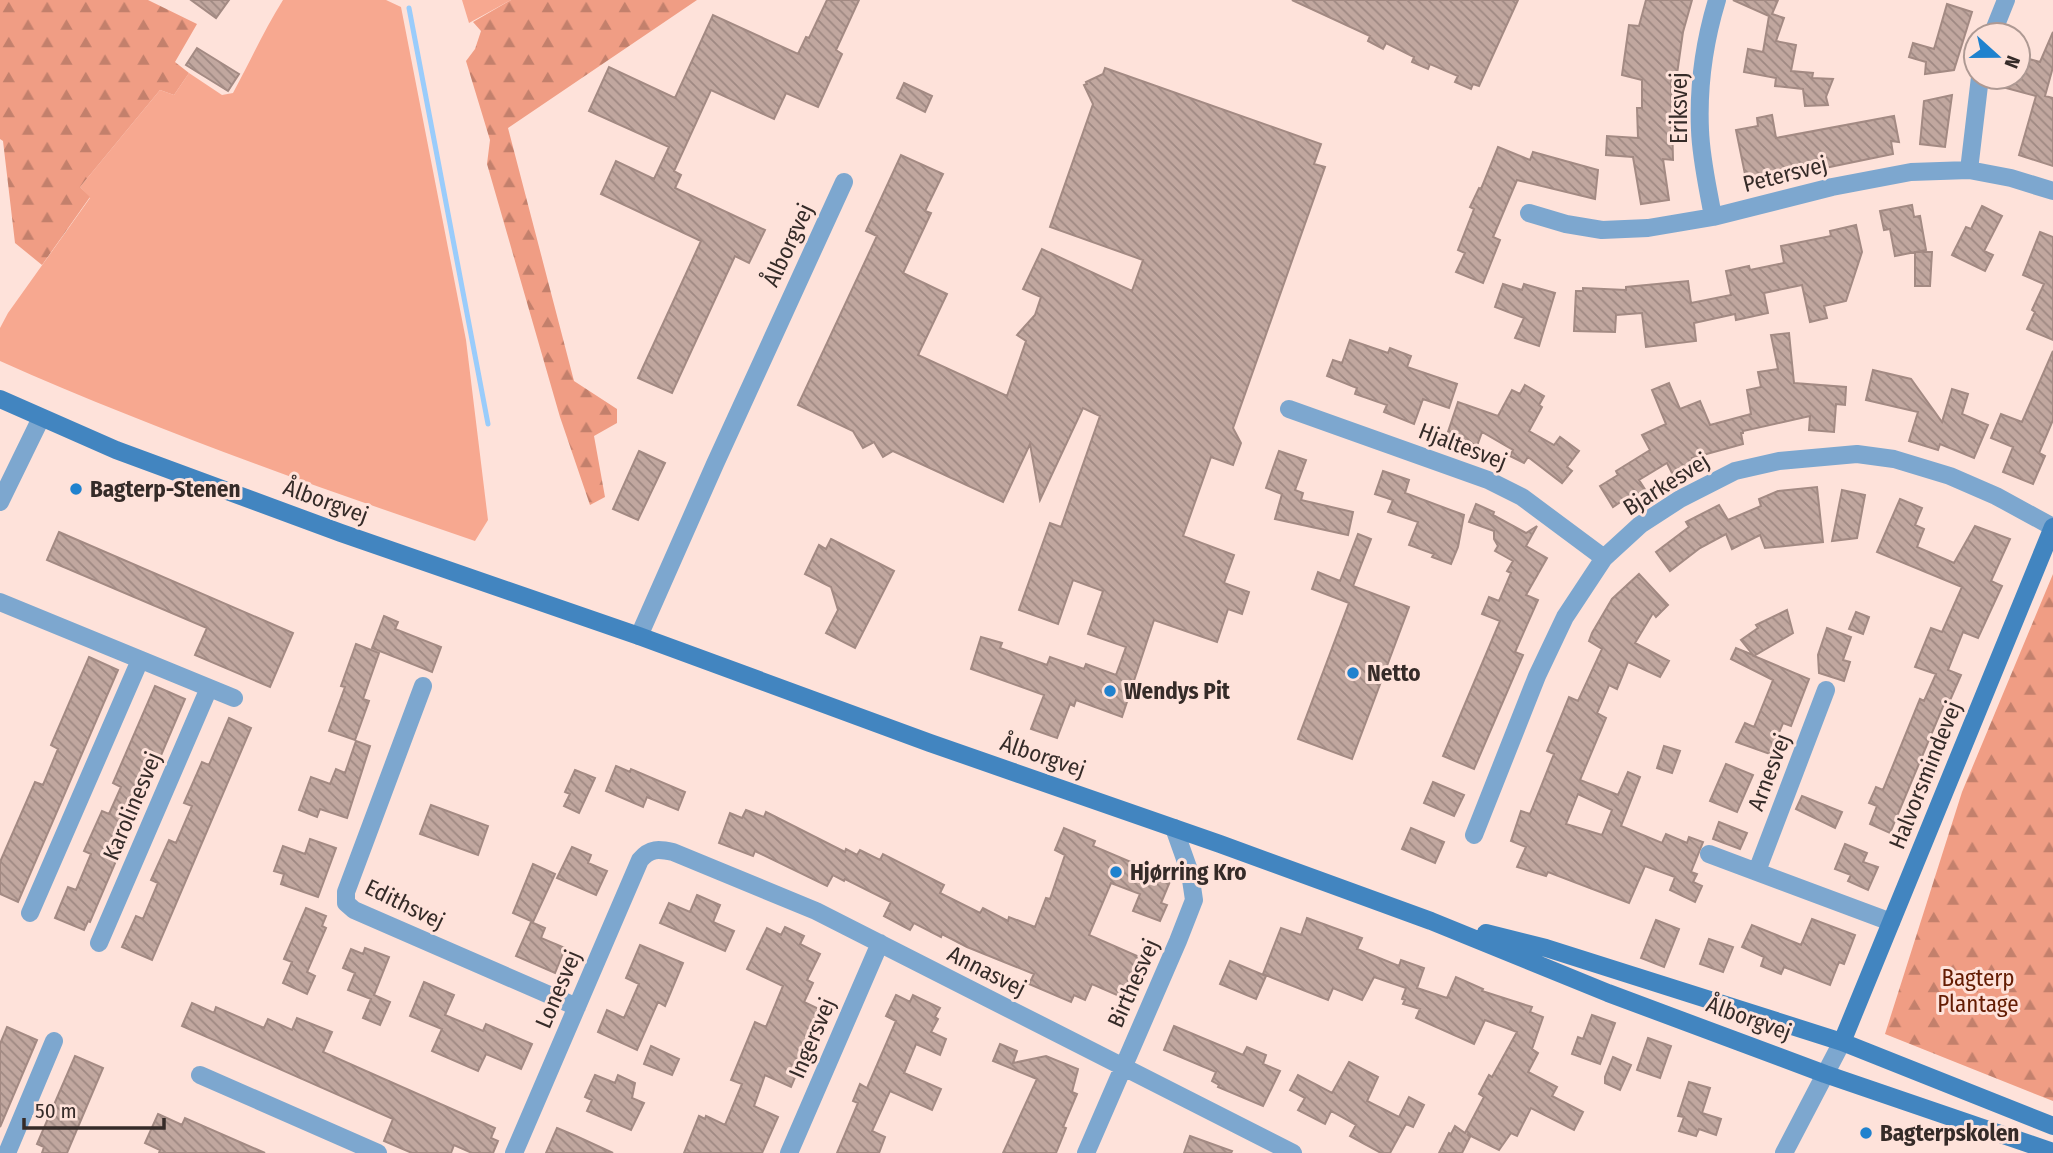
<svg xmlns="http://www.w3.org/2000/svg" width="2053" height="1153" font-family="'Fira Sans Condensed',sans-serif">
<defs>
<pattern id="forest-firs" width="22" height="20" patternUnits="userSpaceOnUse" patternTransform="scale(1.75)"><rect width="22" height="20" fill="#f09d84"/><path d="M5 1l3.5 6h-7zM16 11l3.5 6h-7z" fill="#c3806c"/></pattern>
<pattern id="building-back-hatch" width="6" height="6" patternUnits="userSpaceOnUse" patternTransform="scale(1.75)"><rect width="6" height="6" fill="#c1a79f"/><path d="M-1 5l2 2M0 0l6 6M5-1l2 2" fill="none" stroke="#9e8882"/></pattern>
</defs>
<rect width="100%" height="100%" fill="#fee2da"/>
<path fill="#f7a890" d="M283,0H386L401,7L466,340L488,520L475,541C314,486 155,430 0,361V328L8,313L90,198L80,187L160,90L174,95L189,73L222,95L233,93C250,62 264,30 283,0Z
M462,0H511L469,23Z"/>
<path fill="url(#forest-firs)" d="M0,0H148L197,24L175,62L189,73L174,95L160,90L80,187L90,197L42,265L15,243L3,141L0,139Z
M511,0H697L508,128L574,381L617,409V423L594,436L605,497L590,505L560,417L487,164L490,140L466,61L475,49L481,31L473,22Z
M2053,574V1101L1885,1034L1962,792Z"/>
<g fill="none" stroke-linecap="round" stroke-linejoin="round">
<path stroke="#9accfb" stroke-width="5" d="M409,8L488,424"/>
</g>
<path fill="url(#building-back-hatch)" stroke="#a38a83" stroke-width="2" fill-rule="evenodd" d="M191,0H229L216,18Z
M827,0H859L836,50L842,54L818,107L786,93L774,119L711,90L674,171L681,175L675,188L765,230L749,263L735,256L672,393L638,378L701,241L601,194L616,161L654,179L669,147L589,111L609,67L675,98L713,15L798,54L806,37L809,38Z
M1292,0H1518L1479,86L1473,84L1471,89L1455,82L1458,76L1430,64L1428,69L1412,62L1414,57L1386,43L1383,49L1368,41L1370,36Z
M1646,0H1692L1683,32L1677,74L1671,73L1673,160L1663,159L1669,200L1641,204L1633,157L1606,155L1607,136L1638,138L1637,108H1642V80L1622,75L1629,25L1639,26Z
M1733,0H1778L1772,14L1784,18L1776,41L1796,45L1791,71L1813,73L1812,78L1833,79L1826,97L1828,105L1805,106L1803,89L1775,86L1776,78L1744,72L1748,49L1763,52L1769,16Z
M1947,4L1972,12L1954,70L1925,74L1926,62L1909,57L1913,43L1934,49Z
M2053,32V67L2045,96L2053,98V166L2019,155L2036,96L1991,84V77H2018V56L2040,62Z
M197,48L239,74L228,91L186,65Z
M1105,68L1321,144L1314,164L1325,167L1233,428L1241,443L1233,465L1211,457L1183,536L1234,555L1224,583L1249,592L1242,614L1228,609L1217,642L1154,620L1122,717L1076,700L1074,706L1070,704L1057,738L1031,729L1044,695L971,669L981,637L1002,643L1000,648L1047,665L1050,657L1084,669L1086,664L1116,675L1126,647L1088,634L1103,591L1073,580L1058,624L1019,610L1050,523L1061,527L1100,416L1083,408L1040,500L1030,444L1003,502L893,451L883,457L874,442L863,448L853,431L798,405L877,236L866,231L901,155L943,174L925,211L931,213L903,273L947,294L918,355L1007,396L1026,341L1017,335L1035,315L1041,297L1023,289L1042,249L1132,291L1143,260L1050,227L1093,104L1084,85L1087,84L1086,82L1103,74Z
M904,83L932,96L925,112L897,98Z
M1952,95L1945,147L1920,144L1924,101Z
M1772,115L1776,138L1894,116L1899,142L1891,141L1893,154L1747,184L1736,130L1758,126L1757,118Z
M1498,147L1530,160L1533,152L1598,170L1595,199L1517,180L1493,237L1500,240L1483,283L1456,272L1465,253L1458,250L1474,209L1470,207L1479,188L1481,189Z
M1912,205L1914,217L1920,216L1926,250L1895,256L1890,229L1884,230L1880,211Z
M1982,206L2002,216L1984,251L1993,255L1985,271L1952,255L1966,227L1971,229Z
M1856,225L1862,252L1846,301L1824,306L1827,318L1810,322L1802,285L1764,293L1768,313L1736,320L1735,314L1694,323L1696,341L1646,347L1642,313L1616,315L1615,332L1574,331L1576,291H1583V288L1626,290V287L1688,281L1691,303L1731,295L1726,271L1749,266L1750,270L1784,263L1781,246L1831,236L1830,231Z
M2040,232L2053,237V340L2027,329L2035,312L2032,310L2044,284L2023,275Z
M1915,252H1932L1930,286H1915Z
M1503,284L1522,290L1524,284L1555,293L1539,346L1515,338L1524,318L1495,307Z
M1789,333L1794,383L1846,387L1845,405L1836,404L1834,432L1809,430L1810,416L1743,431V433H1741L1743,444L1692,458L1694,463L1672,473L1667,463L1639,480L1646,491L1624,504L1622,501L1613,507L1600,486L1618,475L1616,471L1650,450L1642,435L1666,424L1652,390L1669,383L1680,409L1700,401L1710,425L1751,414L1747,390L1761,387L1758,372L1778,369L1771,335Z
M1350,340L1388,353L1390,348L1411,356L1407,367L1457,384L1449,408L1423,399L1414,424L1384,412L1387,405L1355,394L1357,388L1327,376L1333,360L1342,363Z
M2053,351V420L2039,453L2045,456L2033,484L2003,472L2013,447L1991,438L2001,414L2022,422Z
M1873,370L1911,379L1942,422L1952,389L1968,394L1962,414L1988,425L1974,458L1940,444L1938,450L1909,441L1918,412L1866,400Z
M1525,385L1544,396L1539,405L1542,407L1529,431L1554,445L1560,437L1579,451L1567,467L1572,471L1562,483L1528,457L1524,463L1510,456L1513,450L1482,432L1477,446L1447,435L1458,402L1498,416L1512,390L1520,394Z
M639,451L665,463L638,520L613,509Z
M1279,451L1306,460L1295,490L1303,493L1301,500L1353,512L1348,535L1275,519L1282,494L1266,488Z
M1383,471L1409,480L1405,493L1464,515L1458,547L1451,564L1432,557L1434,554L1409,545L1418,522L1388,512L1393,500L1375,494Z
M1817,487L1823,542L1765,548L1760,535L1732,549L1726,534L1700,548L1670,571L1656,552L1689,527L1686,522L1719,505L1728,520L1761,506L1759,499L1778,491Z
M1842,490L1865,495L1857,538L1832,541Z
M1900,499L1922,508L1915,525L1924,529L1917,547L1954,563L1975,526L2010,539L1991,581L2002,586L1978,638L1963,632L1948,670L1961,675L1948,705L1944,704L1890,833L1870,824L1877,806L1869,803L1876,787L1883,790L1920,699L1924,701L1936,674L1915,667L1931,628L1942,632L1962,587L1877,552Z
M1476,504L1494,512L1493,515L1526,533L1537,526L1526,546L1547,558L1526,595L1538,600L1515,652L1523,655L1474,769L1443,756L1500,621L1482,614L1489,597L1499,601L1511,573L1507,571L1513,561L1495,551L1498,546L1494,539V531L1469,522Z
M59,532L293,633L270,687L195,655L207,628L47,560Z
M1358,534L1371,539L1353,586L1409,607L1352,759L1298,739L1349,603L1312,589L1318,572L1340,581Z
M831,539L894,571L855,648L826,633L838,610L831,587L805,574L819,545L826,549Z
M1639,574L1668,605L1656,617L1653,613L1635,643L1669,661L1660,677L1628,662L1617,689L1609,685L1597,713L1606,718L1580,780L1618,795L1628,772L1640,777L1621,826L1662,843L1666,834L1687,843L1689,837L1703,842L1691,872L1697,874L1693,882L1702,886L1695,902L1670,890L1675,877L1645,866L1629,903L1548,872L1546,876L1517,867L1526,847L1511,841L1521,811L1530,814L1554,754L1547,751L1569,697L1578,701L1602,649L1589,641L1592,633L1612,599ZM1578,794L1612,810L1602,835L1566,824Z
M1787,610L1793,633L1754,656L1809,679L1791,726L1783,723L1770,754L1736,742L1745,723L1754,727L1773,680L1731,659L1736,648L1753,655L1741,640L1758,628L1756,625Z
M1856,612L1869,617L1863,634L1849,629Z
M384,616L398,622L395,629L441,647L432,672L372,648Z
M1827,628L1851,637L1843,660L1850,662L1844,681L1819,673L1818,655Z
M356,644L379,653L363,699L369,701L355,740L329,731L345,687L341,686Z
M89,657L118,670L18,902L0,894V862L35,782L43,785L58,749L51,745Z
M155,686L185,699L90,922L88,921L84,930L55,918L68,887L76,890L91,854L84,851L102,811L109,814L121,787L113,783Z
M229,718L251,728L152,960L122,947L136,916L143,919L158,883L151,880L169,840L176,843L192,806L184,803L202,762L209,765Z
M356,741L370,746L347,818L320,809L317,817L299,810L311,777L330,784L336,769L345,773Z
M1664,746L1680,751L1672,773L1657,768Z
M1726,764L1753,775L1737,812L1710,801Z
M616,766L630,772L631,769L685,792L678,810L647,797L643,807L606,791Z
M575,770L595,778L579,813L564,806L570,794L565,792Z
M1433,782L1464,795L1454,816L1424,803Z
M1802,796L1842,812L1835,828L1796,809Z
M431,805L488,826L478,855L420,834Z
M746,810L764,817L766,812L845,852L846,849L857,855L860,850L880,860L883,854L944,885L940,893L980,913L983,908L1008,921L1009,917L1035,927L1046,898L1050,899L1065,855L1055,850L1064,828L1095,841L1093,846L1171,879L1161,903L1167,905L1160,921L1133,911L1140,894L1111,883L1089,935L1144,959L1126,999L1092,984L1085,1000L1074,995L1071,1002L1029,984L1034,974L967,947L942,934L941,937L914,923L910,930L884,916L891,902L845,879L844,881L833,875L827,886L755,851L753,856L719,843L730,813L742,818Z
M1719,822L1747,833L1740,849L1713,839Z
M1411,828L1444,842L1435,863L1402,849Z
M310,839L336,848L318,897L281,884L284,874L274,871L283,846L305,854Z
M1845,844L1867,853L1863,862L1878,867L1868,890L1848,881L1851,875L1835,869Z
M572,847L591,855L588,863L607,871L596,895L557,878Z
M533,864L555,874L533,922L513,913Z
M697,895L720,905L713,922L734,931L725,951L660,923L669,903L690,912Z
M306,908L326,916L322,926L326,928L307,972L315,976L307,994L283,983L292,962L284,959Z
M1307,918L1362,938L1357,949L1399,966L1401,960L1424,968L1417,988L1447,998L1456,977L1483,989L1482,991L1532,1007L1530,1012L1543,1017L1532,1049L1538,1053L1528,1072L1557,1087L1552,1096L1583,1112L1574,1130L1531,1108L1517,1136L1511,1133L1499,1150L1467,1134L1470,1137L1462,1153H1439L1449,1133L1451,1134L1455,1126L1465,1133L1484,1097L1479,1094L1489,1075L1492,1077L1517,1032L1485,1020L1474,1044L1416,1018L1420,1009L1403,1004L1405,1000L1402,999L1406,988L1374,977L1362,1000L1333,988L1328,1000L1263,974L1281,928L1301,935Z
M1812,919L1855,935L1844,964L1839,962L1830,985L1784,967L1781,974L1761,966L1764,957L1742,947L1752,925L1801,945Z
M1656,920L1679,929L1664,967L1641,958Z
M531,922L545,928L541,938L565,948L555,973L516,956Z
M785,927L804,936L800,944L820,954L807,980L813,983L804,1002L823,1011L791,1087L765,1075L754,1106L778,1117L762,1153H684L699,1116L705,1119L706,1116L725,1125L742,1084L731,1080L755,1022L766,1027L783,986L747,969L767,928L781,935Z
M1709,939L1733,947L1723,972L1700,964Z
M640,945L683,963L665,1006L658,1002L637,1050L598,1032L607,1010L624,1018L639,984L626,978Z
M365,948L389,957L374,995L390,1002L380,1025L363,1018L371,999L348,990L355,973L343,968L351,949L363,954Z
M1230,961L1266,976L1256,999L1220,984Z
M424,982L454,995L445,1015L483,1031L486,1024L532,1044L521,1069L486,1054L478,1071L432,1051L442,1029L410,1016Z
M896,995L910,1002L913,995L940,1008L935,1017L938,1019L931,1032L946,1039L940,1055L916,1044L904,1073L941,1089L932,1110L890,1091L872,1131L885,1137L879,1153H837L858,1103L853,1101L860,1084L867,1088L896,1021L886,1016Z
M192,1003L214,1013L216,1007L264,1028L268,1019L292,1030L297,1018L332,1032L323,1052L495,1128L491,1138L498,1141L493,1153H472L454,1145L451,1153H412L384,1141L393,1119L182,1026Z
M1592,1015L1615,1023L1600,1064L1572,1054L1578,1037L1583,1039Z
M1174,1026L1243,1055L1247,1047L1266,1055L1263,1064L1280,1071L1263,1106L1218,1087L1219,1085L1212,1081L1216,1072L1164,1050Z
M7,1027L37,1040L0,1127V1044Z
M1648,1038L1671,1046L1660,1078L1637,1070Z
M1000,1044L1017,1051L1013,1063L1046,1056L1078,1069L1072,1092L1077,1094L1063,1127L1066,1128L1056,1153H1003L1037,1079L993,1061Z
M651,1046L679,1059L672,1075L644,1064Z
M75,1056L103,1068L67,1153H42L44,1147L37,1144Z
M1613,1057L1631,1065L1620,1090L1605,1083V1077Z
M1349,1062L1378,1077L1367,1101L1399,1117L1409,1097L1424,1105L1413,1127L1406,1124L1390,1153H1381L1350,1136L1356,1125L1331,1111L1325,1124L1298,1110L1305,1098L1290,1090L1298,1075L1332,1093Z
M595,1075L615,1083L618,1075L635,1083L632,1098L644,1103L631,1130L587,1111L592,1100L585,1097Z
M1689,1082L1710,1088L1702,1113L1721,1119L1716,1135L1699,1129L1696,1136L1679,1131L1684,1117L1678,1116Z
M158,1114L182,1125L185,1118L265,1153H159L160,1150L145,1143Z
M557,1128L576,1136L613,1153H546Z
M1190,1136L1232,1151L1231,1153H1184Z"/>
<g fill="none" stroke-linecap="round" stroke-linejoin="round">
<path stroke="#7da7cf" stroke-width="18" d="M1992,35L2006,0
M1969,170L1980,77
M1529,213L1566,224L1602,230L1648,228L1713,217L1832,187L1911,172L1969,170L2011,178L2053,191
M1713,217C1708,188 1701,159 1700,130C1698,85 1704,43 1717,0
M1289,409L1488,480L1522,497L1604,558
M0,502L41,418
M0,602L234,698
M639,636L715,464L844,182
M423,686L346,892V903L354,910L577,1007
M1474,835L1537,676L1565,617L1604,558L1640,525L1680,499L1735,471L1779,461L1857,454L1894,459L1950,476L1996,496L2053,527
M1709,854L1891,922
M1757,871L1826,690
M30,913L140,660
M99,943L209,688
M200,1075L378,1153
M7,1153L54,1041
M514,1153L640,860C650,848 659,849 673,852L816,911L1293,1153
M789,1153L880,943
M1086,1153L1178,941L1194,900L1190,873L1174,828
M1784,1153L1842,1042"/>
<path stroke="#4285c0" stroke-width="18" d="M0,399L116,450L341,533L639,636L930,743L1220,844L1431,921L1608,993L1825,1074L2053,1152
M1486,933L1546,948L1842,1042L2053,1126
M1842,1042L2053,527"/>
</g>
<g fill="#2082ce" stroke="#fee2da" stroke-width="2.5">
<circle cx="76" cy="489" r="7"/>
<circle cx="1353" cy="673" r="7"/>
<circle cx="1110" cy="691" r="7"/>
<circle cx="1116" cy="872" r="7"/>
<circle cx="1866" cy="1133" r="7"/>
</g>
<g text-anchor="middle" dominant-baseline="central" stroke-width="6" stroke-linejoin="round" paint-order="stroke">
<g font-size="23" fill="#352b28" stroke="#fee2da">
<text transform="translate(1679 108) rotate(-90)">Eriksvej</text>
<text transform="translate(1785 174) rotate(-14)">Petersvej</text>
<text transform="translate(788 245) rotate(-65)">Ålborgvej</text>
<text transform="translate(1463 446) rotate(21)">Hjaltesvej</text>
<text transform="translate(1666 484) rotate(-32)">Bjarkesvej</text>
<text transform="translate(326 501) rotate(20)">Ålborgvej</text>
<text transform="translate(1043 756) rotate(19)">Ålborgvej</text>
<text transform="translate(1769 772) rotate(-69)">Arnesvej</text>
<text transform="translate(1925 775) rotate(-68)">Halvorsmindevej</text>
<text transform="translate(132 806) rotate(-67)">Karolinesvej</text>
<text transform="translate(405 904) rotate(26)">Edithsvej</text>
<text transform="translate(987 971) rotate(27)">Annasvej</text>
<text transform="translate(1133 983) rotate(-66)">Birthesvej</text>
<text transform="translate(558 989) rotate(-67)">Lonesvej</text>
<text transform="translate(1749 1018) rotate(20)">Ålborgvej</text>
<text transform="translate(812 1038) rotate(-67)">Ingersvej</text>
</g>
<g font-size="23" font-weight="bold" fill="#352b28" stroke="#fee2da" text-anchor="start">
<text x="90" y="489">Bagterp-Stenen</text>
<text x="1367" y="673">Netto</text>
<text x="1124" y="691">Wendys Pit</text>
<text x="1130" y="872">Hjørring Kro</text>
<text x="1880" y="1133">Bagterpskolen</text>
</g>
<g font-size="23" fill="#641c03" stroke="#fee2da">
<text x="1978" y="978">Bagterp<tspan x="1978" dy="26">Plantage</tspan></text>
</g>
</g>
<g transform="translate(1997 56) rotate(111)"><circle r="33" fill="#fee2da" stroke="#ae9993" stroke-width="2"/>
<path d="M0-5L12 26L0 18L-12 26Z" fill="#2082ce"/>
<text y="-10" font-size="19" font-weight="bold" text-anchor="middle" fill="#352b28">N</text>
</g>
<path d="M24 1118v10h140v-10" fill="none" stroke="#352b28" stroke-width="3.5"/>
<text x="35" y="1118" font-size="21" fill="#352b28" stroke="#fee2da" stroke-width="5" paint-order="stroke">50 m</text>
</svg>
